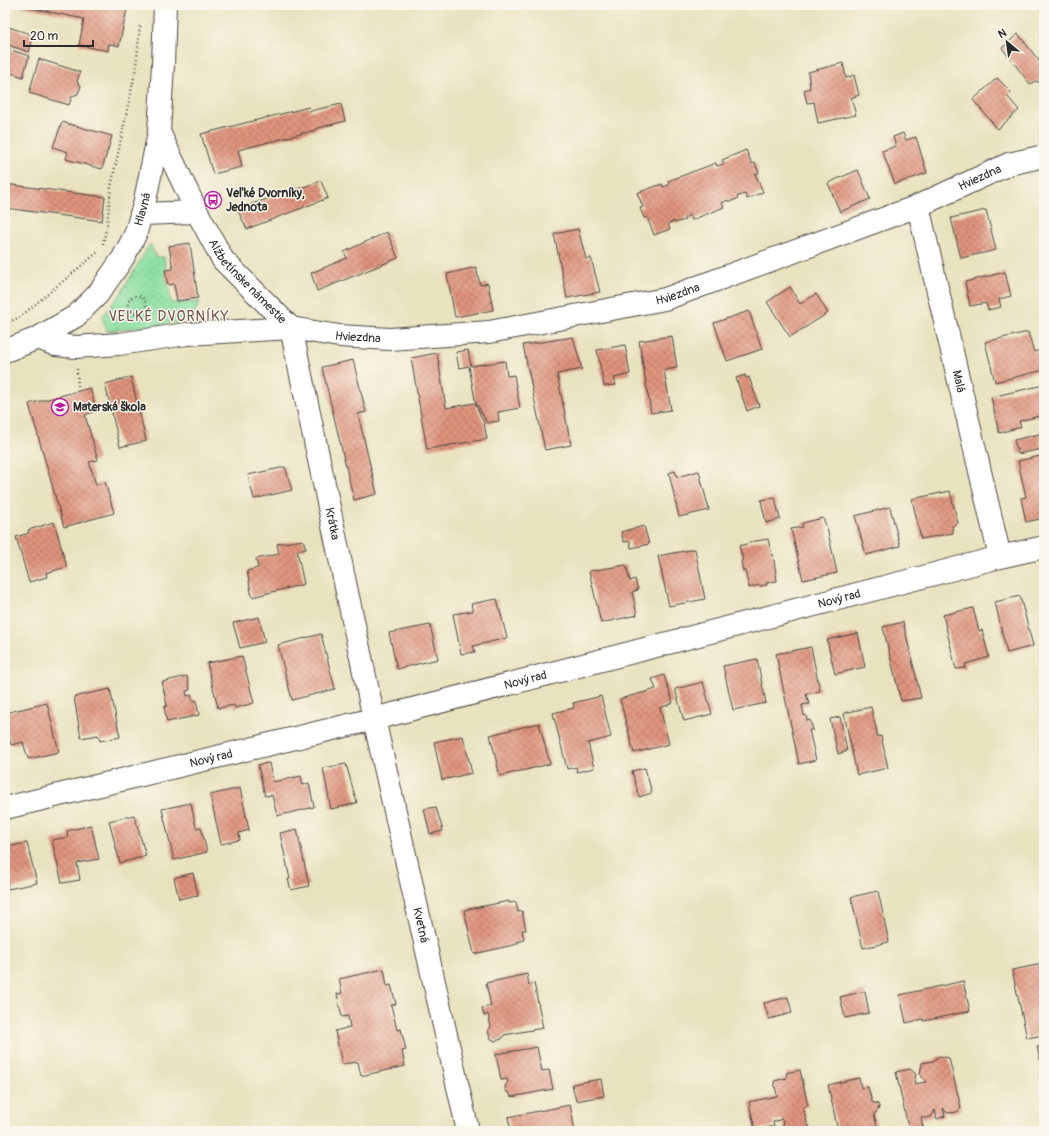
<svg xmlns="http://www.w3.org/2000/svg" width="1049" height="1136" font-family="Pangolin,sans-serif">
<defs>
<pattern id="grass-dots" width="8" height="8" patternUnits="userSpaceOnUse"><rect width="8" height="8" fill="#8adfa1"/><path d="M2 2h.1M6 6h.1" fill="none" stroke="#77c08b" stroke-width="1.8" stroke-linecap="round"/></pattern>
<pattern id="building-cross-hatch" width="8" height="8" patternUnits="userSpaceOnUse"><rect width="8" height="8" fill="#e0947d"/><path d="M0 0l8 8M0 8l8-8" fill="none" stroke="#b67967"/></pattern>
</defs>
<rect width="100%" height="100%" fill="#fbf7ec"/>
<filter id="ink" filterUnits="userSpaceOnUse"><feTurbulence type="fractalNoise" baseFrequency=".025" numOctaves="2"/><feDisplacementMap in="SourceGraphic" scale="8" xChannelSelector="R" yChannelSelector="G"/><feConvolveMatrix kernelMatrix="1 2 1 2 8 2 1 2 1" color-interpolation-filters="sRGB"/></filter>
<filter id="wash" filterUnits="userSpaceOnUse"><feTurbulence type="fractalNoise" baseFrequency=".012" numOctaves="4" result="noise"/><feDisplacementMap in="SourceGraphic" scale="16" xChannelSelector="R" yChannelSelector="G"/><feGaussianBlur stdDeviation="0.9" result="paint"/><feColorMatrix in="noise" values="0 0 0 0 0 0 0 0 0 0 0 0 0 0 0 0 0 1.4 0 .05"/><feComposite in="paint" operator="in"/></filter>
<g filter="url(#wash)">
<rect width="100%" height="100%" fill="#e9e2bf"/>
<path fill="url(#grass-dots)" stroke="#5a8566" d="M150,244L156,257H164L171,303L200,302L194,313L178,323L107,331L102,317L121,293Z"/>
<g id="blocks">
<path fill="url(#building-cross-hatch)" d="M16,5H106L127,9L119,46L109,44L108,51L79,45L84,19Z
M5,26L34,35L29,52L5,44Z
M1018,34L1044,67V77L1039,82L1035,81L1030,84L1002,48Z
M5,48L29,56L23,77L5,71Z
M39,59L80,72L77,82L81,86L78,94L72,96L69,105L29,93Z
M843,63L846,78L854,75L859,95L851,98L856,115L818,123L814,102L807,103L804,90L810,88L808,72Z
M997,78L1011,92L1007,96L1019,110L998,129L973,100Z
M341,104L345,121L315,129L316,130L238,150L242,167L213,174L201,134L309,107L310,111Z
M62,122L112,136L102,169L66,159L68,152L53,147Z
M903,133L906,140L916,137L927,173L895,184L882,151L896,146L893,137Z
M746,150L752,164L755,163L759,173L755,174L763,192L747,199L745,194L738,196L737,199L729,202L728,200L722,203L724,207L692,220L690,215L684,218L685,220L675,223L674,221L668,224L670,229L654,235L647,217L644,218L640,208L643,207L637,193L662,184L663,187L669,185L668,181L716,163L717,166L724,164L722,160Z
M858,170L870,199L840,212L828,183Z
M321,181L328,198L247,229L237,209Z
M5,184L105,197L102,221L5,208Z
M986,210L996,250L961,258L951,218Z
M578,229L586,259L591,258L600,292L567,298L554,234Z
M387,232L398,258L317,291L311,273L347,258L344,252Z
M190,243L198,298L177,301L174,284L168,285L165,270L173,269L169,246Z
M476,267L480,285L488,283L493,310L455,317L447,274Z
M1005,272L1011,296L999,299L1001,307L988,310L986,303L970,306L965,282Z
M790,287L800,304L816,294L828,313L790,337L767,302Z
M749,311L762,349L727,361L714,323Z
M1028,332L1034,352L1044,349V370L995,382L985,342Z
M672,336L677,368L664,370L671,410L651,413L639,341Z
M573,337L582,369L557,374L571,445L545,450L523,345Z
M625,345L630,374L614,378L616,385L604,386L597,350Z
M468,350L471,366L505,361L507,376L514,375L520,408L498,412L499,421L487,423L475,400L469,366L459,368L456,352Z
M437,353L446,408L475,403L484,423L487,439L427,449L411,358Z
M353,360L366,412L358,414L377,494L354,500L322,367Z
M745,375L746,378L749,377L759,406L747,411L736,378Z
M131,377L146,441L120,447L105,384Z
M1044,385V415L1019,421L1021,427L999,433L991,397Z
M90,388L97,411L85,415L98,460L89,462L96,485L105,482L114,513L64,527L29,404Z
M1039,434L1042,449L1018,454L1014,440Z
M1044,455V518L1026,522L1021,498L1026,497L1018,461Z
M285,467L292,490L254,499L248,475Z
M675,471L677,477L699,471L709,510L679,517L669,473Z
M950,491L958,523L952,526L953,533L921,539L912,499Z
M775,498L780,519L766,523L761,500Z
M890,507L900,546L866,555L855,516Z
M823,518L827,528L837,573L803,580L791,529L803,527L802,523Z
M54,522L67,567L46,573L47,577L29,582L16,537L29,533L28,530Z
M644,526L649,544L631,548L630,541L624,542L621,532Z
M768,539L772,555L773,554L777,581L766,583L767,585L760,586L759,585L749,588L745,571H743L741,561L743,560L739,546L750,543V542Z
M303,540L306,549L297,551L304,584L252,597L247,571L258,568L256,559L279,554L277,544Z
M695,549L705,599L669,606L658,556Z
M626,565L630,581L635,579L638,590L632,592L637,615L601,623L589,571Z
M1020,596L1033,646L1007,653L995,602Z
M497,599L507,638L473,646L475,652L461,654L453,614L473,611L471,604Z
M973,608L979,631L982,630L989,657L965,664L966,668L956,669L943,615Z
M259,617L265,642L240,648L233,623Z
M903,622L921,698L901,701L883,627Z
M430,625L438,659L397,669L389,633Z
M858,633L865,667L835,674L827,640Z
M321,634L335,689L292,700L278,645Z
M811,647L820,691L806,694L809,704L802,705L804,716L806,715L807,721L810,720L813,730H809L816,760L799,764L776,654Z
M242,656L254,703L235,708L234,705L218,708L207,663Z
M757,659L766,703L733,710L723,666Z
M664,675L673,703L660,708L669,744L634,753L620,699L656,689L652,679Z
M187,676L190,690L186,691L187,696L191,695L193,701L196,700L199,715L167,722L164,707L167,706L162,682Z
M703,682L712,714L684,721L675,689Z
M110,689L120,737L100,741L98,735L81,738L74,697Z
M601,696L611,737L588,743L594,768L577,772L576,767L567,769L553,713L574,708L573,703Z
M47,703L59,752L28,759L23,742L11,745L5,721V713Z
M871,707L878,737L881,736L888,768L857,775L844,713Z
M840,717L847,751L838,754L830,719Z
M539,723L550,764L500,776L490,735Z
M463,736L472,773L442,780L434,742Z
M269,763L273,782L301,776L303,785L309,783L314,807L277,816L272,795L265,796L258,765Z
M346,764L357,803L331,809L323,768Z
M645,768L652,793L639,797L632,771Z
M240,788L249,830L239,833L240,840L221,844L210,795Z
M191,803L196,828L201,827L207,852L174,860L162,809Z
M436,807L443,831L430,834L424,809Z
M134,815L146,856L120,863L109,821Z
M91,825L99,859L77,863L80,880L62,883L52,840L68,837L67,831Z
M297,829L309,886L291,890L288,879H290L280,833Z
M27,843L37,883L8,889L5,874V847Z
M193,873L198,895L179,899L174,878Z
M878,891L889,942L863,948L851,897Z
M509,901V903L516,902L518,912L522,911L526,930H522L524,940L517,942L518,944L474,954L464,910Z
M1042,964L1044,969V1035L1027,1038L1012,970Z
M384,969L387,986L391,985L396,1004L391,1005L397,1030L401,1029L406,1050L402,1051L405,1066L361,1076L358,1062L342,1064L335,1031L350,1027L348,1016L342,1017L337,994L342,993L339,979Z
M527,974L529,985L534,983L543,1028L504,1035L502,1039L495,1041L490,1038L488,1030L491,1027L488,1014L484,1016L482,1008L491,1006L486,983Z
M963,981L970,1011L924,1021L923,1019L906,1023L900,995Z
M865,991L869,1013L845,1018L840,997Z
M788,997L792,1013L769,1019L764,1003Z
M1044,1045V1083H1042L1040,1072L1043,1071L1037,1047Z
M537,1047L542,1071L549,1070L553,1089L511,1097L510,1094L506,1091L505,1086L508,1082L507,1079L501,1080L496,1054Z
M939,1056L949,1058L961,1108L957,1112L949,1113L946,1112L943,1108L945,1116L937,1119L935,1110L931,1117L924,1118L921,1117L923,1128L909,1131L896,1072L910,1069L916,1074L914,1084L926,1082L920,1074L922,1063L933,1061Z
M800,1070L808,1106L803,1107L808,1126L809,1125L810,1131H785L782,1119L773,1122L774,1126L755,1130L749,1102L777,1096L774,1081L787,1078L786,1073Z
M859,1078L861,1088L868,1087L872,1102L878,1104L879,1107L878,1110L874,1114L878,1131H838L828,1085Z
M601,1079L604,1096L576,1101L572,1084Z
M570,1105L575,1131H511L508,1117Z"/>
</g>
</g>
<g filter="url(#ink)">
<use href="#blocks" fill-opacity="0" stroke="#484641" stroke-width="1"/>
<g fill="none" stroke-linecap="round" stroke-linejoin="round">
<g stroke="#484641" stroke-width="24">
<g id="street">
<path id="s1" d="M159,132L197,212L223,260L291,328"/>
<path id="s2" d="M918,206L1000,557"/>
<path d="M141,214L197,212"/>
<path id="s3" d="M291,328L374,719L468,1131"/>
<path id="s4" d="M38,338L56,345L76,347L119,344L187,334L291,328L339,336L390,339L489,332L665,299L918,206L1009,164L1044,156"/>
<path id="s5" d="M5,808L374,719L1000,557L1044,547"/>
</g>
</g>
<g stroke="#484641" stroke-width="24">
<g id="secondary">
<path id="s6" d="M5,351L38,338L76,316L98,294L123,258L135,235L144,205L159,132L163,65L165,5"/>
</g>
</g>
<path stroke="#484641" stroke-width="2.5" stroke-dasharray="1 3" stroke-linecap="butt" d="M103,244L107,224L111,187L136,68L140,26
M128 305a9 9 0 1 1 18 0a9 9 0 1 1-18 0Z
M5,324L20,317L98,252
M77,369L78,386"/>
<use href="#street" stroke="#fff" stroke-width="22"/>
<use href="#secondary" stroke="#fff" stroke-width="22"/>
</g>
</g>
<defs>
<g id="bus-ring" transform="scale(0.9)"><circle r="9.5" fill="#fbf7ec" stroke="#b5179e" stroke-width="1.5"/><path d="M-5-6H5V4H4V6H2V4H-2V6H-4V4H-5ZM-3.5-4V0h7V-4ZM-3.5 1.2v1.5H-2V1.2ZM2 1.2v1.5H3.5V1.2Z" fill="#b5179e"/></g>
<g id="school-ring" transform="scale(0.9)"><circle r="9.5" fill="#fbf7ec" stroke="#b5179e" stroke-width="1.5"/><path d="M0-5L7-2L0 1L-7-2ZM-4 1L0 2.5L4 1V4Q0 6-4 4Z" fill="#b5179e"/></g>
</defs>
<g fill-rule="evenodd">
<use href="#bus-ring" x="213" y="200"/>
<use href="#school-ring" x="60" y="407"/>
</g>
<g text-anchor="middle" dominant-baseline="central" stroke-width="3" stroke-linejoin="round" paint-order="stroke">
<g font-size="12" fill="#2b2b2b" stroke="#fbf7ec">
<text stroke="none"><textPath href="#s4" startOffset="971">Hviezdna</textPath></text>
<text stroke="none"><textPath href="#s6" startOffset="207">Hlavná</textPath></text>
<text stroke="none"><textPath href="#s1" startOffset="175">Alžbetínske námestie</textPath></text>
<text stroke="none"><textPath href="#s4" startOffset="647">Hviezdna</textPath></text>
<text stroke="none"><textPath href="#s4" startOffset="323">Hviezdna</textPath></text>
<text stroke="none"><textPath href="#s2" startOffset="180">Malá</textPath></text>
<text stroke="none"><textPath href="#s3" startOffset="200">Krátka</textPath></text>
<text stroke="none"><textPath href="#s5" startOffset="860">Nový rad</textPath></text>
<text stroke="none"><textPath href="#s5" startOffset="536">Nový rad</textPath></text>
<text stroke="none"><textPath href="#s5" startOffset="212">Nový rad</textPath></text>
<text stroke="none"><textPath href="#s3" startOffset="611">Kvetná</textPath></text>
</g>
<g font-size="12" font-weight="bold" fill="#2b2b2b" stroke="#fbf7ec" text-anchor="start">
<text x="226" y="193">Veľké Dvorníky,<tspan x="226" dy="14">Jednota</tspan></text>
<text x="73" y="407">Materská škola</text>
</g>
<g font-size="14" letter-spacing="1" fill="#6a5048" stroke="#fbf7ec">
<text x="169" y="316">VEĽKÉ DVORNÍKY</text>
</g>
</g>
<rect width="1049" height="1136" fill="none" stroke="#fbf7ec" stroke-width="20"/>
<g transform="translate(1007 42) rotate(331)" stroke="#fbf7ec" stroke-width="3" paint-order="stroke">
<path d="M0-3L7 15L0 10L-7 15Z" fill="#2b2b2b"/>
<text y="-6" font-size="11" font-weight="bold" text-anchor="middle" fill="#2b2b2b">N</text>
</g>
<path d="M24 40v6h69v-6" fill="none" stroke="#2b2b2b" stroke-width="2"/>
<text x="30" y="40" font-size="12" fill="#2b2b2b" stroke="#fbf7ec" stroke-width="3" paint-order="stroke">20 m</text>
</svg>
